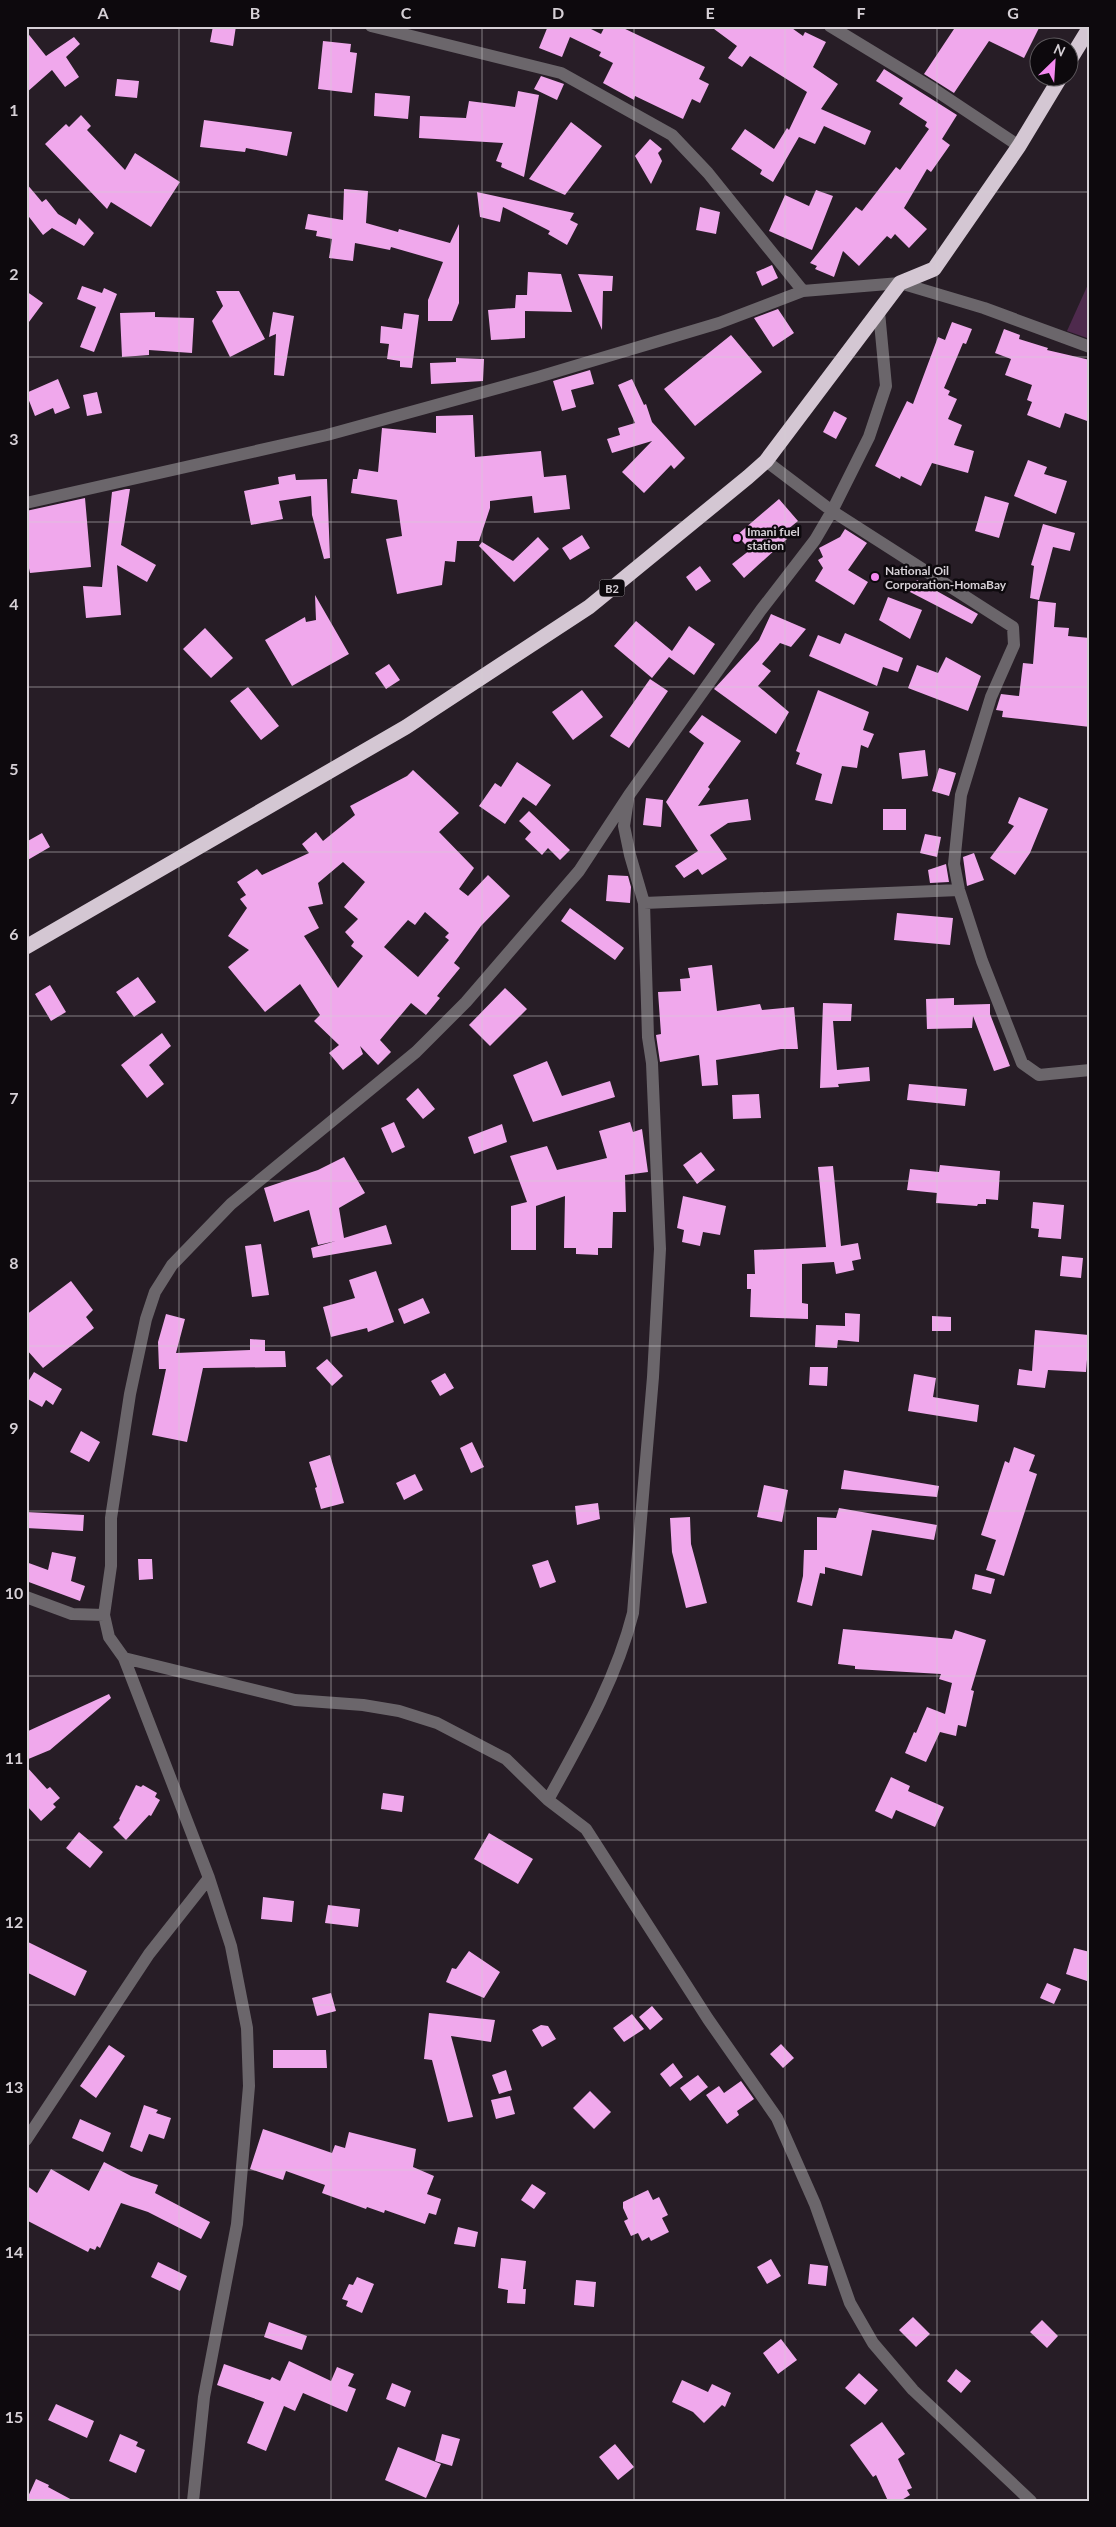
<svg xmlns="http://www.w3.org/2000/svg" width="1116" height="2527" font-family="Lato,sans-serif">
<rect width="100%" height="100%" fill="#271d26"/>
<path fill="#4e2a4d" d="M1090,280V339L1067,331Z"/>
<path fill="#f0a8ec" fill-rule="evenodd" d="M213,26H236L233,46L210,42Z
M548,26H585L601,34L605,26H619L705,67L699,79L709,84L700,103L692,99L683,119L635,96L634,100L603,83L613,63L599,56L601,52L570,37L562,57L539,48Z
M710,26H789L803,36L805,32L826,42L813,67L838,84L821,109L871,131L865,145L824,126L815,144L799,137L773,182L760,174L762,170L731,149L745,129L774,149L787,128L789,130L807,92L750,56L742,67L728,58L737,46Z
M956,26H1040L1024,58L989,41L954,93L924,74Z
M26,31L46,56L74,37L80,44L66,57L79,77L65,87L52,70L26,93Z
M323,41L351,44L350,52L357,53L352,93L318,89Z
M884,69L957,115L942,139L950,145L931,172L927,169L904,208L927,229L909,248L895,234L891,239L887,236L859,266L843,251L834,277L815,269L817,266L810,263L856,207L862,211L896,167L900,170L929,129L925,126L927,122L899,104L903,98L876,81Z
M541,76L564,84L557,100L534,89Z
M117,79L139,81L137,98L115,96Z
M518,91L539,95L524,177L501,167L502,163L496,161L503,143L419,138L420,116L466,118L469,101L515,107Z
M375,93L410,96L408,119L374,116Z
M81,115L91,126L87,130L125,170L135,153L180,182L151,227L111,202L107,209L45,144L66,124L69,127Z
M204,120L292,132L287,156L246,148L245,152L200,147Z
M571,122L602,146L565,195L529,179Z
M650,139L662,149L658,153L662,161L651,184L635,156Z
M26,183L42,202L46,199L58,214L76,225L79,218L94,233L84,246L52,228L43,235L26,213Z
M344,189L368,191L366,223L398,232L399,229L450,243L459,224V303L452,321H428V300L443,262L391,247L390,250L355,243L353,261L329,258L332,239L316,236L317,231L305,229L308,214L343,220Z
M816,190L833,196L812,250L769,231L785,195L809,206Z
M477,192L574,213L570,220L578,224L567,245L548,234L550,231L503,207L500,222L480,217Z
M700,207L720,212L716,234L696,230Z
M772,265L778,278L762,286L756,272Z
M528,272L561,274L572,312L525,311V338L491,340L488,310L515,308L516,295H527Z
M578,274L613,276L612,291H603L602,330Z
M82,286L102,293L104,288L117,294L94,352L80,347L96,307L77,299Z
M26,291L43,303L26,326Z
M216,291H239L265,339L230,357L212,321L223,306Z
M778,309L794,333L773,347L754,318Z
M155,312V317L194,318L192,353L149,350V355L122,357L120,313Z
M273,312L294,316L284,376L274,375L276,334L269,337Z
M404,313L419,315L412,368L400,367V361L387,359L389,344L380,343L381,326L402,329Z
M952,322L972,329L966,344L963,343L944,388L950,391L948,395L957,399L948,419L962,425L954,445L974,451L968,473L932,463L921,486L901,476L900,479L875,466L907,401L913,404L938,337L945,340Z
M1004,329L1020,335L1019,339L1048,348L1047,350L1090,360V422L1065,413L1060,428L1027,415L1032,402L1027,400L1032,385L1005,375L1011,359L995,353Z
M731,335L762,372L695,426L664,389Z
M456,358L484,359L483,381L431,384L430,363L456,362Z
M590,370L594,384L571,390L576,407L562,411L553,381Z
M58,379L70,408L55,414L53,408L35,416L26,393Z
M632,379L644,405L646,404L652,422L685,458L674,469L671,465L644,493L622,472L652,441L612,453L607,439L620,435L618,428L635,423L618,385Z
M97,392L102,413L87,416L83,395Z
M834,411L847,418L836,439L823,432Z
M473,415L475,457L541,451L544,477L566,475L570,509L534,513L532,496L490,501V508L479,541H457L455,562L445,561L442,585L397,594L386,539L402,536L397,500L351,493L353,479H357L359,469L378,472L382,428L436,433V416Z
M1028,460L1047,467L1044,474L1067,481L1056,514L1014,496Z
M295,474L296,480L327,479L330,558L324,559L312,515L311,496L279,501L283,519L251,525L244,491L279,484L278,477Z
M126,489H130L121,545L156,565L147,582L117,565L121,615L86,618L83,586L102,587L112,492Z
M985,496L1009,503L999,538L975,531Z
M85,498L91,567L30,573L26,554V511Z
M779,499L798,521L782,534L787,539L744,578L732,564L750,550L737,535Z
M1043,524L1075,533L1070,551L1053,547L1039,600L1030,598L1034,566L1031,565Z
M845,529L867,543L848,570L868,582L854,605L815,581L823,568L818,560L823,557L819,548L840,537Z
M582,535L590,548L570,560L562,548Z
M538,537L549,549L514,582L479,546L482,542L513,561Z
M700,566L711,581L696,591L686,577Z
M917,580L978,614L972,624L910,592Z
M315,595L349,654L292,686L265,640L305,617L306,622L316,620Z
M888,597L922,610L910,639L879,620Z
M1038,601L1056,603L1054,627L1069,628L1068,636L1090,638L1087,670H1090V727L1002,717L1003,711L996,710L1001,694L1019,696L1023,663L1033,664Z
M771,614L806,629L791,647L780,643L762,664L771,671L758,686L789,712L776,734L714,689L759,640Z
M636,621L672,651L689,626L715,644L694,675L669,657L652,678L614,646Z
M205,628L233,658L211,678L183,649Z
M845,633L903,658L898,672L883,667L877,686L809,656L818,635L840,644Z
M946,657L981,676L968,711L908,688L917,665L938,673Z
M389,664L400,680L386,689L375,673Z
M650,679L668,691L629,748L610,736Z
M248,687L279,726L261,740L230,701Z
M582,690L603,717L573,740L552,712Z
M818,690L869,712L863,730L874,734L868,748L861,745L857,768L842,766L832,804L815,800L822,774L796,764L800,753L796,751Z
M702,715L741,741L708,787L710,789L698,806L748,799L751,820L728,823L710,835L727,859L702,875L698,869L684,878L675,866L698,851L666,802L704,743L689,732Z
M925,750L928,776L902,779L899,753Z
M517,762L551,785L536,806L523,797L505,824L479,806L495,783L501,787Z
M939,768L956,773L949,796L932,791Z
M413,770L459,813L439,832L474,868L459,889L468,896L488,875L510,896L481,926L454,963L460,968L437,996L440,998L426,1015L411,1003L380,1040L391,1052L378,1065L360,1046L363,1054L343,1070L329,1053L339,1045L314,1021L320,1015L300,984L265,1012L228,967L249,950L228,936L247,908L240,899L246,895L237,882L257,869L262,875L309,853L302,844L316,832L323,841L355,815L350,806L407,776ZM343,862L365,882L344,907L358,919L345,932L354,942L351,946L363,956L338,988L304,936L319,928L308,907L323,904L318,883ZM425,912L449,933L445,937L449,940L418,977L384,947L408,920L415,925Z
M1019,797L1048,809L1030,853L1015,875L990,858L1014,826L1008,823Z
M646,798L663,800L661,827L643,825Z
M883,809H906V830H883Z
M529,811L570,850L560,860L548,848L542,855L525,839L531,832L519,821Z
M42,833L50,847L26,861V842Z
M925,834L941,837L937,857L920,853Z
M974,853L984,880L967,886L963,857Z
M946,864L949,882L930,883L928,870Z
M608,875L628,876L631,887L630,903L606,901Z
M570,908L624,948L615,960L561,921Z
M897,913L953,918L950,945L894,940Z
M712,965L717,1011L760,1004L762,1010L794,1007L798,1049H781L716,1060L718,1085L702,1086L699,1055L660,1062L656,1035L661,1034L658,992L681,991L680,979L690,978L688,968Z
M138,977L156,1002L134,1017L116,992Z
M50,985L66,1012L51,1021L35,994Z
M505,988L527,1009L490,1046L469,1025Z
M954,998V1005L990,1004V1014L1010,1066L994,1071L973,1016L972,1028L927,1029L926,999Z
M823,1003L852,1004L851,1021H833L837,1070L869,1067L870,1081L838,1084L839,1087L820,1088Z
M162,1033L171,1046L149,1065L164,1084L147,1098L121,1065Z
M547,1061L562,1096L610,1081L615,1097L533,1122L513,1075Z
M909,1084L967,1089L965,1106L907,1100Z
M418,1088L435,1109L423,1119L406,1099Z
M759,1094L761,1118L733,1119L732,1095Z
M394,1122L405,1147L392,1153L381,1128Z
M630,1122L633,1132L642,1129L648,1172L625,1175L626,1212H613L612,1248H598V1255L576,1254V1248H564L565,1196L536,1206V1250H511V1206L527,1202L510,1156L547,1146L557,1170L607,1158L599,1131Z
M502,1124L507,1142L474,1154L468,1137Z
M701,1152L715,1170L697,1184L683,1165Z
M344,1157L365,1193L339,1208L344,1238L386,1225L392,1244L313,1258L311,1248L336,1241L318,1245L309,1210L274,1222L264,1188L318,1170Z
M940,1165L1000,1171L998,1200L986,1199V1204H978L977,1206L936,1203L937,1193L907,1190L910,1169L939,1172Z
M833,1166L841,1246L858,1243L861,1259L852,1261L854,1270L836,1274L834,1262L802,1264V1303L808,1304V1319L750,1317L751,1289H747V1274H755L754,1250L826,1247L818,1167Z
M683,1196L726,1206L720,1235L703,1232L700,1246L682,1242L684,1230L677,1228Z
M1033,1202L1064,1205L1061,1239L1038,1237L1039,1229L1031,1228Z
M261,1244L269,1295L252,1297L245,1246Z
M1062,1256L1083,1258L1081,1278L1060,1276Z
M376,1271L394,1322L368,1332L367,1328L331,1337L323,1307L355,1298L349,1280Z
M71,1281L93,1310L86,1317L94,1328L43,1368L26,1349V1315Z
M423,1298L430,1313L404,1324L398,1309Z
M845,1313L860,1314L859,1342L838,1340L837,1348L815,1347L816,1325L845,1326Z
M166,1314L185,1319L176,1353L250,1350V1339L265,1340V1351H285L286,1367L203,1368L187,1442L152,1435L166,1369H159L158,1342Z
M932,1316L951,1317V1331H932Z
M1035,1330L1089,1335L1086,1372L1048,1370L1045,1388L1017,1385L1019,1369L1032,1371Z
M327,1359L343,1376L332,1386L316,1368Z
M810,1367H828L827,1386L809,1385Z
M34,1372L62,1389L53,1405L46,1400L42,1407L26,1398V1385Z
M445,1373L454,1388L440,1396L431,1381Z
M914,1374L936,1378L933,1397L979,1405L977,1422L908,1411Z
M81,1431L100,1442L89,1462L70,1452Z
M472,1442L484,1467L471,1473L460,1448Z
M1014,1447L1035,1455L1029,1471L1037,1474L1004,1576L986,1570L996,1540L981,1535L1005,1461L1009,1463Z
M330,1455L344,1503L321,1509L315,1488L317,1487L309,1462Z
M844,1470L939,1486L937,1497L841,1489Z
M415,1474L423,1490L404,1500L396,1483Z
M764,1485L788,1490L782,1522L757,1517Z
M598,1503L600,1519L577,1525L575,1506Z
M839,1508L937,1525L934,1540L872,1530L862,1576L825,1567V1574L820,1573L812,1606L797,1602L803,1576L804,1550H817V1517L836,1518Z
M26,1512L84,1515L83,1531L26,1528Z
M690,1517L691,1544L707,1603L686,1608L672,1552L670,1518Z
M52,1552L76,1557L71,1581L85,1586L80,1601L26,1581V1562L48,1570Z
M138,1559H152L153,1579L139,1580Z
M548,1560L556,1582L540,1588L532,1565Z
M975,1574L995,1579L991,1594L972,1589Z
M843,1629L952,1639L955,1630L986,1640L971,1690L974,1691L966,1727L958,1725L956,1736L940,1732L926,1762L905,1753L914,1732L916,1733L927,1707L945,1714L952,1683L939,1679L941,1674L855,1669V1666L838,1664Z
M109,1694L111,1698L50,1750L26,1760V1732Z
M26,1766L47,1789L50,1787L60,1798L53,1804L56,1807L41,1821L26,1805Z
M891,1777L910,1786L908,1791L944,1807L935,1827L896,1810L892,1819L875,1811Z
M136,1785L141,1787L143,1785L157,1793L155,1797L160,1800L151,1816L149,1815L126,1840L113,1827L120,1820L119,1819Z
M383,1793L404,1796L402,1812L381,1809Z
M79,1832L103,1852L90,1868L66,1848Z
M489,1833L533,1859L518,1884L474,1859Z
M263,1897L294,1901L292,1922L261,1919Z
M328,1905L360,1909L358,1927L325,1923Z
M26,1941L87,1971L75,1996L26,1972Z
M1074,1948L1090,1952V1982L1066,1974Z
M469,1951L500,1972L484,1998L446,1982L452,1968L456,1969Z
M1047,1983L1061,1989L1054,2004L1040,1998Z
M331,1993L336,2011L317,2016L312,1998Z
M652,2006L663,2019L650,2030L639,2017Z
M429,2013L495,2020L491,2042L451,2036L473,2117L448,2122L432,2060L424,2059Z
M632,2014L644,2029L624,2042L613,2028Z
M541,2025L548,2026L556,2039L542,2047L532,2030Z
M781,2044L794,2058L783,2068L770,2054Z
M109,2045L125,2056L96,2098L80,2086Z
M273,2050H326L327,2068H273Z
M673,2063L683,2077L670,2087L660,2074Z
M506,2070L512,2090L499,2094L492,2075Z
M698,2075L708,2087L690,2101L680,2088Z
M741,2081L754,2099L737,2111L739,2115L727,2124L706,2095L719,2086L724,2093Z
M590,2091L611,2112L594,2129L573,2108Z
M510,2096L515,2114L496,2119L491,2100Z
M144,2105L158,2110L156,2113L171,2118L164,2139L149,2134L142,2152L130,2147Z
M80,2119L111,2133L103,2152L72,2138Z
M263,2129L332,2153L335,2145L345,2148L349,2132L416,2149L413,2167L434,2176L427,2194L441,2199L436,2215L429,2213L425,2224L385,2210L384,2213L367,2207L366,2209L322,2193L325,2185L286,2171L283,2180L250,2169Z
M104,2162L131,2176L158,2185L155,2193L210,2222L201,2239L148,2212L121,2203L100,2248L97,2246L95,2250L90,2248L88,2252L26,2220V2185L37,2193L51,2169L89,2191Z
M532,2184L546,2193L534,2209L521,2200Z
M648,2190L653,2200L659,2197L668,2215L662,2218L669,2232L651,2241L649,2237L642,2241L638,2233L631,2236L624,2221L628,2219L623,2208V2202Z
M458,2227L478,2232L475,2247L454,2244Z
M501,2258L526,2261L523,2289H526L525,2304L507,2303L508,2290L498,2288Z
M771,2259L781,2276L767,2284L757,2267Z
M158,2262L187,2276L180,2291L151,2277Z
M810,2264L828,2266L826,2286L808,2284Z
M357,2277L374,2284L362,2313L346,2306L348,2301L342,2299L349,2284L353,2285Z
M576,2280L596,2282L594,2307L574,2305Z
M913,2317L930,2334L916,2347L899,2330Z
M1042,2320L1058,2336L1047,2348L1030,2332Z
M269,2322L307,2336L302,2350L264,2337Z
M781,2339L797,2360L778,2374L763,2353Z
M289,2361L331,2381L337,2367L354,2374L348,2386L356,2389L347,2412L303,2393L295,2411L284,2406L266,2451L247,2443L264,2402L217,2385L224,2364L270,2380L272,2377L280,2381Z
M956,2369L971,2381L961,2393L947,2381Z
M859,2373L878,2390L865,2405L845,2388Z
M682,2380L708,2392L712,2384L731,2393L725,2407L722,2405L704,2423L693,2412L672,2402Z
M392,2383L411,2391L405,2407L386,2399Z
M56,2404L94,2421L87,2438L48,2420Z
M882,2422L905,2454L898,2459L912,2488L907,2490L910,2495L900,2501H888L876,2475L873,2477L850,2445Z
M120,2434L138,2442L136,2446L145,2450L136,2473L109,2461Z
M442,2434L460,2439L452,2466L435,2461Z
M615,2444L634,2467L618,2480L599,2457Z
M398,2447L441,2464L426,2498L385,2480Z
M36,2479L49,2485L48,2487L74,2501H26Z"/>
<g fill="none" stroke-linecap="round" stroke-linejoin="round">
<path stroke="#6b666b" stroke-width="12" d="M371,26L561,73L672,135L708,173L803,291
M830,26L932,88L1019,146
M766,461L832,511L1013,627L1014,645L991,697L961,795L954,864L959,890L982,961L1022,1063L1039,1075L1090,1070
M26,503L327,435L538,377L719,323L803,291L900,283L984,308L1090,347
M644,903L959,890
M26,1597L72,1614L104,1615
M124,1658L295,1700L363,1705L399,1711L437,1723L506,1759L548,1800L586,1829L708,2019L777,2118L815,2204L850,2303L873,2343L913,2390L1031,2501
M548,1800C581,1740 616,1680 633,1613L653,1377L660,1249L652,1063L648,1037L644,903L630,855L624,826L628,799
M26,2140L149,1954L209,1878
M193,2501L204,2397L237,2224L249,2086L247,2028L231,1946L209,1878L124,1658L109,1637L104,1615L111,1566V1518L130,1394L146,1319L155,1292L172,1265L231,1204L416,1052L466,1002L579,871L629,795L761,610L815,540L832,511L869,437L886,386L879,312"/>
<path stroke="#d4c7d3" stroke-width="15" d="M1068,63L1090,27
M26,947L406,727L589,607L748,477L766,461L900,283L934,269L1019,146L1060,78"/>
</g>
<path fill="none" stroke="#d6d0d6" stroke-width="1" stroke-opacity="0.55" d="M179,26V2501M331,26V2501M482,26V2501M634,26V2501M785,26V2501M937,26V2501M26,192H1090M26,357H1090M26,522H1090M26,687H1090M26,852H1090M26,1016H1090M26,1181H1090M26,1346H1090M26,1511H1090M26,1676H1090M26,1840H1090M26,2005H1090M26,2170H1090M26,2335H1090"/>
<g fill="#f489f0" stroke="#0d090d" stroke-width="2">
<circle cx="737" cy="538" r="5"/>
<circle cx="875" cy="577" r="5"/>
</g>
<g text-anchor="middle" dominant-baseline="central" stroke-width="5" stroke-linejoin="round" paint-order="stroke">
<rect fill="#0d090d" stroke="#9a949a" stroke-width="1" x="599.5" y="579.5" width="25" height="17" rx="4"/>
<g font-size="11" font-weight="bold" fill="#d6d0d6">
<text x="612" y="588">B2</text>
</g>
<g font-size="12" font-weight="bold" fill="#d6d0d6" stroke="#0d090d" text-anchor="start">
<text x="747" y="531">Imani fuel<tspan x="747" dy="14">station</tspan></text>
<text x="885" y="570">National Oil<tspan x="885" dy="14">Corporation-HomaBay</tspan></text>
</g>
</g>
<rect width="1116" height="2527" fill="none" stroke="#0d090d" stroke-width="55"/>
<g transform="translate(1054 62) rotate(25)"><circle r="24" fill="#0d090d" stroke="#5d595d"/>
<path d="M0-4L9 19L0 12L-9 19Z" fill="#f489f0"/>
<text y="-8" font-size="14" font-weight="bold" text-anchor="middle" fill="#d6d0d6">N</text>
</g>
<rect x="28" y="28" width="1060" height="2472" fill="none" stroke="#d6d0d6" stroke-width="2"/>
<g font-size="16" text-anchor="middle" font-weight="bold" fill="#d6d0d6">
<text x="103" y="19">A</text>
<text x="255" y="19">B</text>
<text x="406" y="19">C</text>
<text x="558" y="19">D</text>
<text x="710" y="19">E</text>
<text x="861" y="19">F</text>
<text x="1013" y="19">G</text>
<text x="14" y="116">1</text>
<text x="14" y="280">2</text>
<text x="14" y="445">3</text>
<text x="14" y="610">4</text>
<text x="14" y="775">5</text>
<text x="14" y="940">6</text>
<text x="14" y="1104">7</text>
<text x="14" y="1269">8</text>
<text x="14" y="1434">9</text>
<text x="14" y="1599">10</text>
<text x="14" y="1764">11</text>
<text x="14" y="1928">12</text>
<text x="14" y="2093">13</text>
<text x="14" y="2258">14</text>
<text x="14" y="2423">15</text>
</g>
</svg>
